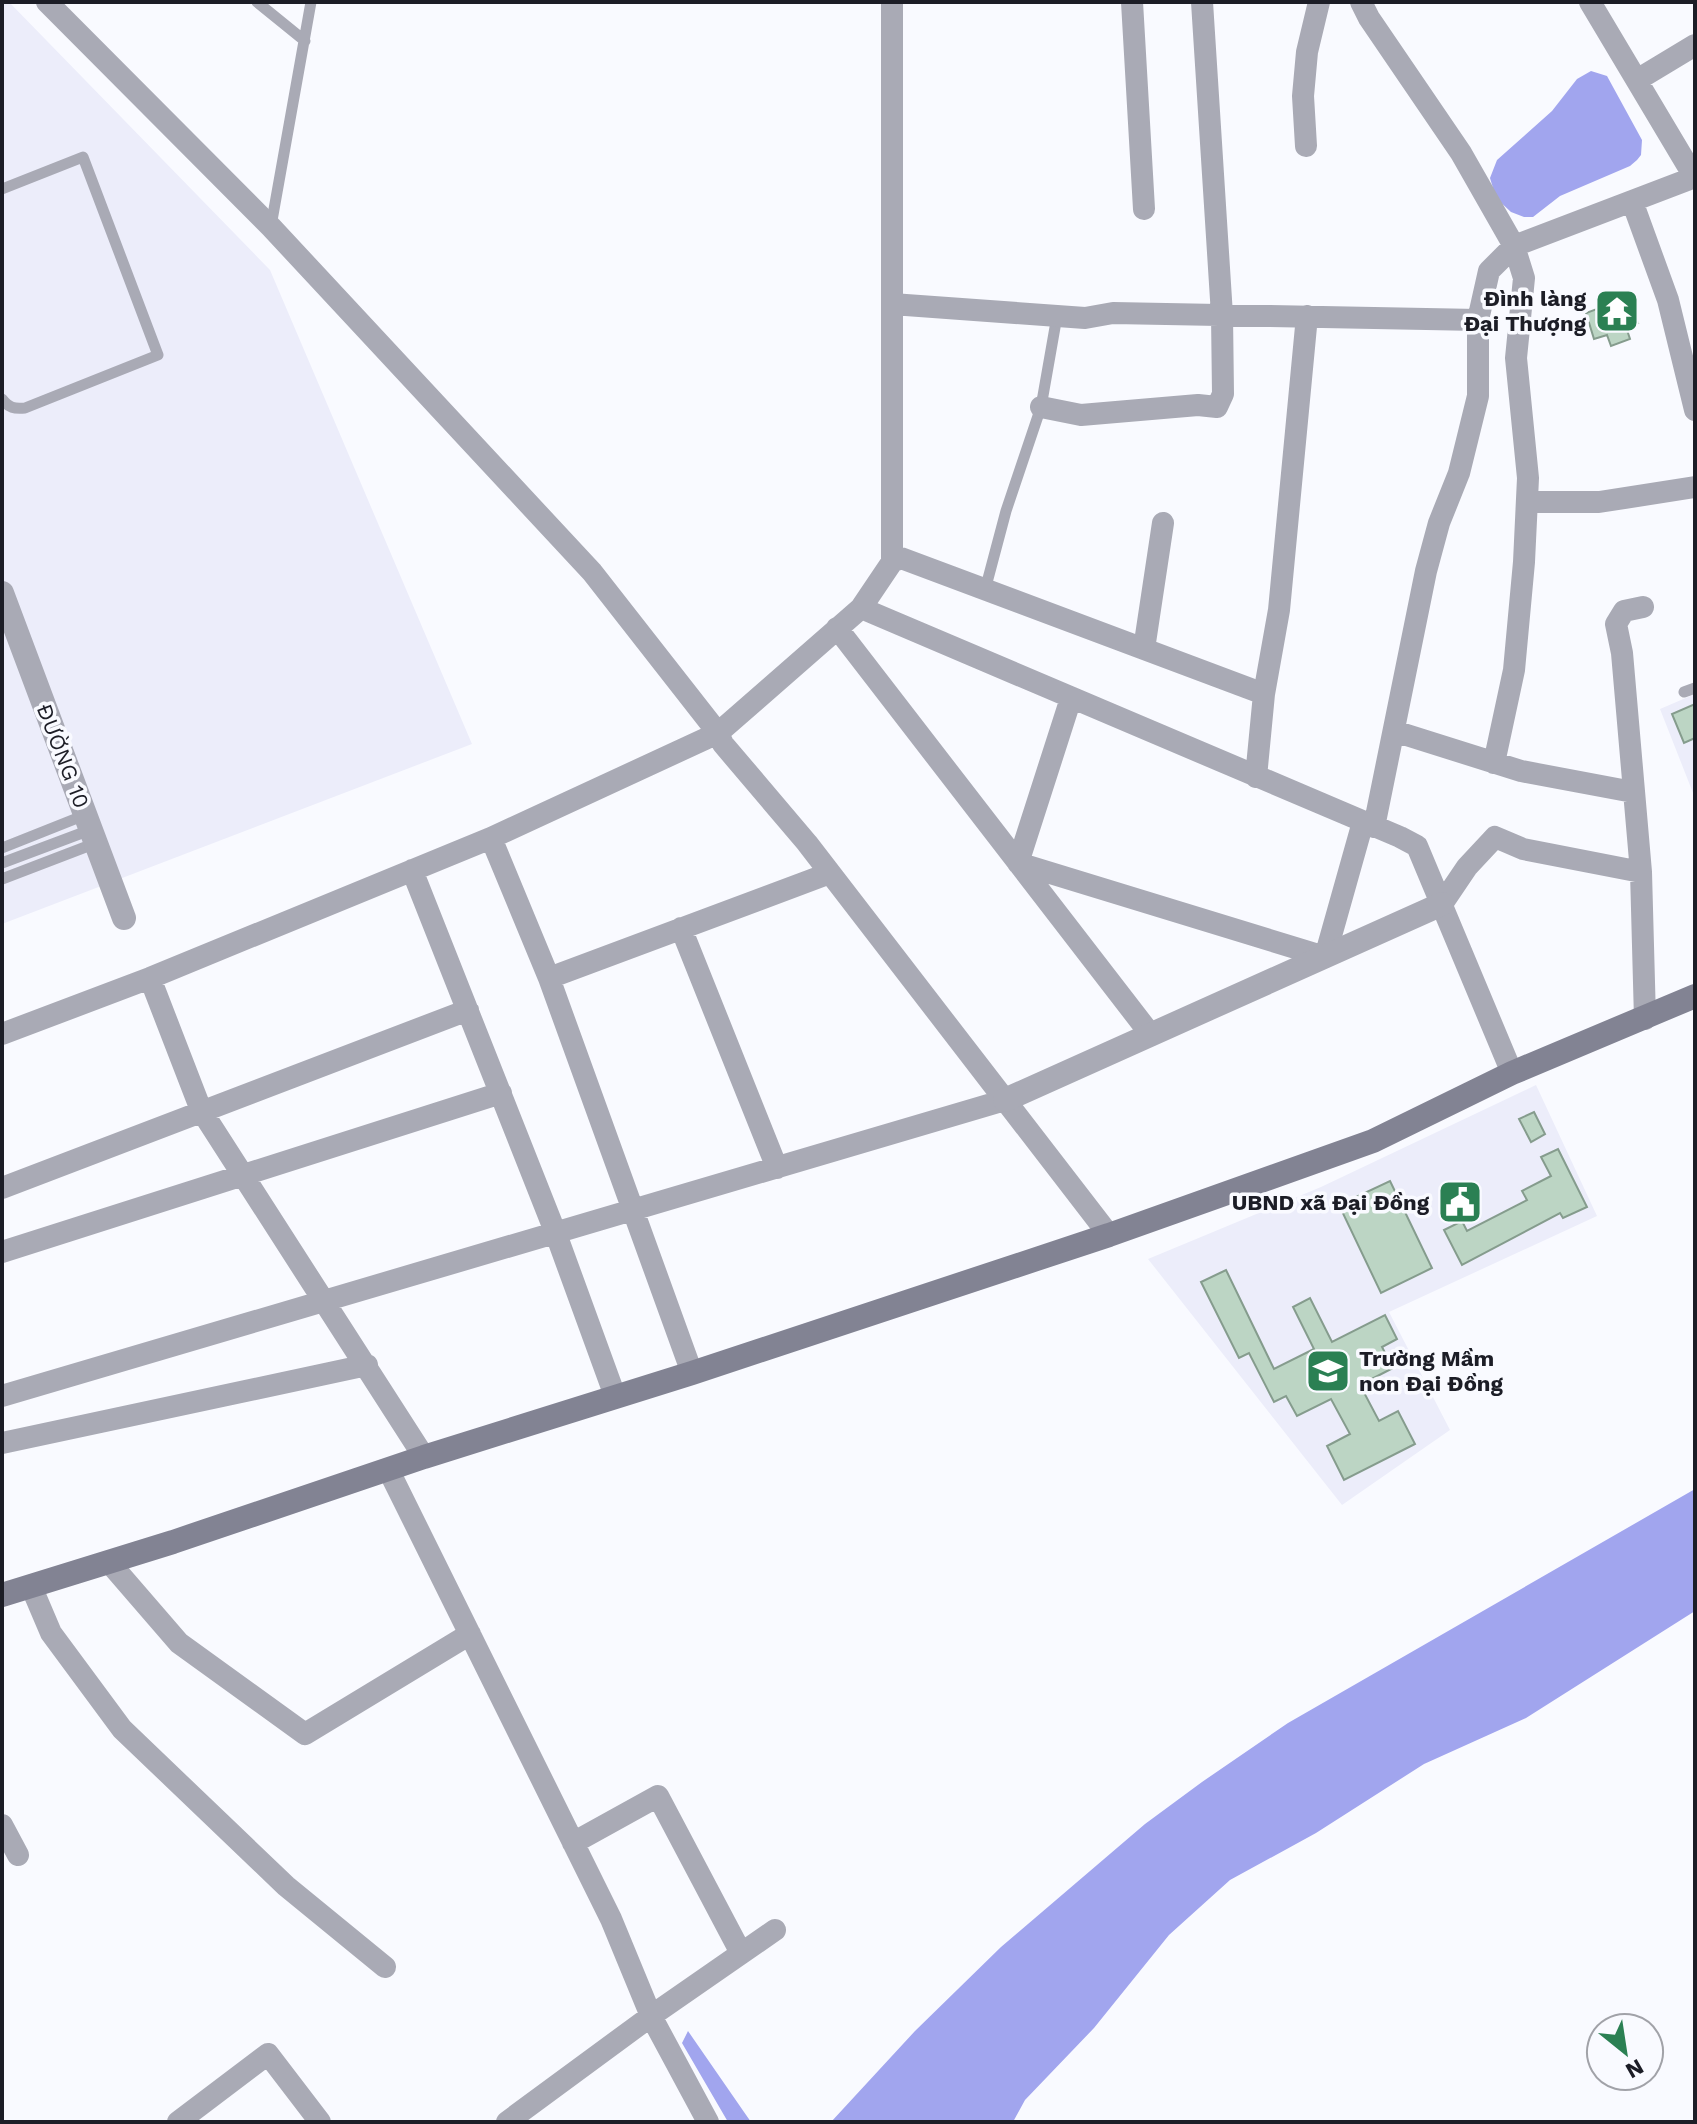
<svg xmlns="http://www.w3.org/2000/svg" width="1697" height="2124" font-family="'Work Sans',sans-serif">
<rect width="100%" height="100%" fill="#f9faff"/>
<path fill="#ecedfa" d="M2,2H9L270,270L472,744L2,924Z
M1695,694V798L1660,709Z
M1536,1085L1597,1216L1389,1312L1450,1430L1342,1505L1148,1259L1321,1187Z"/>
<path fill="#a1a5ee" d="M1591,71L1607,76L1642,140L1641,155L1637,160L1630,166L1560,196L1533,217H1524L1511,212L1496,198L1490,178L1497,160L1552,111L1577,79Z
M1695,1489V1611L1526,1718L1424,1764L1316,1833L1230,1880L1169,1935L1094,2028L1025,2100L1013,2122H831L915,2031L1001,1947L1145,1824L1202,1782L1288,1723Z
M688,2031L744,2112L751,2122H728L682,2043Z"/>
<path fill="#bcd5c4" stroke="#859c8d" stroke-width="2" d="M1629,297L1638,323L1626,327L1630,339L1611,346L1607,335L1594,339L1586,313Z
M1695,704V738L1684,743L1672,714Z
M1534,1112L1545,1134L1531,1142L1519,1119Z
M1558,1149L1587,1207L1563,1218L1560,1213L1462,1265L1444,1230L1462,1221L1467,1231L1527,1200L1522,1191L1551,1176L1541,1157Z
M1390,1181L1432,1268L1381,1293L1339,1205Z
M1226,1270L1274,1369L1314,1349L1293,1307L1310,1298L1332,1342L1385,1315L1397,1339L1382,1347L1393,1368L1360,1385L1379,1421L1398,1411L1415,1444L1344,1480L1327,1446L1350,1434L1331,1399L1297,1416L1286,1396L1274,1402L1249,1353L1239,1358L1201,1282Z"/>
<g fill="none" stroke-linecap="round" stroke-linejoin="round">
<path stroke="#a9aab5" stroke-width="11" d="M257,2L305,41
M2,189L83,157L158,355L25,408C14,409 9,408 2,399
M271,226L311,2
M985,590L1006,511L1041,407L1057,316
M1684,692L1695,688
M2,848L85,815
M2,863L90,830
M2,879L96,843"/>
<path stroke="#a9aab5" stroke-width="22" d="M47,2L271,227L592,572L718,733L861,608L892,562V2
M1132,2L1144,209
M1361,2L1369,18L1461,153L1514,246L1524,278L1516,358L1528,478L1524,562L1514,670L1494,763
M1590,2L1695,178
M1637,80L1695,45
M1306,146L1303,96L1307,52L1319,2
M1632,201L1668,300L1695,410
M892,304L1085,318L1113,313L1478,320
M1041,407L1081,415L1198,405L1217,407L1223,394L1222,315L1202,2
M1527,502H1599L1695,487
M892,562L901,558L1264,694
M1643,607L1624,611L1616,624L1622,653L1641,872L1645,1019
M861,608L1400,837L1417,846L1512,1073
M837,628L1151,1035
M1144,649L1163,523
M1071,698L1018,863L1325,957L1363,822
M1394,731L1521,771L1633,792
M1256,777L1264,694L1279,610L1307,316
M1374,827L1426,571L1439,523L1459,473L1478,396V320L1489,271L1514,246L1695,177
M491,838L549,978L692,1373
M412,870L556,1234L615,1396
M1442,904L1467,867L1495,837L1523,849L1641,872
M681,928L777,1168
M150,978L201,1110L424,1457
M549,978L830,873
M2,1034L150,978L491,838L718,733L723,744L807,843L1109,1235
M2,1188L468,1010
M2,1252L501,1093
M2,1396L1005,1100
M2,1443L367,1365
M388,1469L611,1919L651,2016L708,2122
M109,1562L179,1643L305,1734L470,1634
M31,1586L51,1633L122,1729L286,1886L385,1967
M2,1825L18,1855
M573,1843L658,1796L741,1953
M178,2122L268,2054L320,2122
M507,2122L651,2016L775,1930"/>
<path stroke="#a9aab5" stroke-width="24" d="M2,593L124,918
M1005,1100L1442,904"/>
<path stroke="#828393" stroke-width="24" d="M2,1595L173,1542L424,1457L692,1373L1109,1235L1373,1141L1512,1073L1695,996"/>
</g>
<defs>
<g id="temple-square" transform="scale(2.3)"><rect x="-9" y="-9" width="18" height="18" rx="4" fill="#2b8053" stroke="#f9faff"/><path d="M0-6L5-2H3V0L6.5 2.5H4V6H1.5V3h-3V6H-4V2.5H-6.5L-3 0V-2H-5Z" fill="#fff"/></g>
<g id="civic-square" transform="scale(2.3)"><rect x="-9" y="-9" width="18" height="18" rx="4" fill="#2b8053" stroke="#f9faff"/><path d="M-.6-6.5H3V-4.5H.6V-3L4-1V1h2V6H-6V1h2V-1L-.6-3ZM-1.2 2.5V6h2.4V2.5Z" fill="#fff"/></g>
<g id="school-square" transform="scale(2.3)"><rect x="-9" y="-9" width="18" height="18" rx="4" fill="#2b8053" stroke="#f9faff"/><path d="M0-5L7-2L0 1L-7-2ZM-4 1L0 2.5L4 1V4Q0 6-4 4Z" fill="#fff"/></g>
</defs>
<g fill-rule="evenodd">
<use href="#temple-square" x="1617" y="311"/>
<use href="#civic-square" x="1460" y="1202"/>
<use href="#school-square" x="1328" y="1371"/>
</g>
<g text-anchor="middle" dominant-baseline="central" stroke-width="7" stroke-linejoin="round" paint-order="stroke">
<g font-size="22" font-weight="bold" fill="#1c1d26" stroke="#f9faff" text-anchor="end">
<text x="1586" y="298">Đình làng<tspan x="1586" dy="25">Đại Thượng</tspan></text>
<text x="1429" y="1202">UBND xã Đại Đồng</text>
<text x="1359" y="1358" text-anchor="start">Trường Mầm<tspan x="1359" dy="25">non Đại Đồng</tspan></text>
</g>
<g font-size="22" fill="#1c1d26" stroke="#f9faff">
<text transform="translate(63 756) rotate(69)">ĐƯỜNG 10</text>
</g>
</g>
<rect width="1697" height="2124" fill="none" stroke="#1c1d26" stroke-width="8"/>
<g transform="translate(1625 2052) rotate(150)"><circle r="38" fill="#f9faff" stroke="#a1a2a8" stroke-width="2"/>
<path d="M0-6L14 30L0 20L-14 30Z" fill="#2b8053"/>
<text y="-12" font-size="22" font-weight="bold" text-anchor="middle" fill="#1c1d26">N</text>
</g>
</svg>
